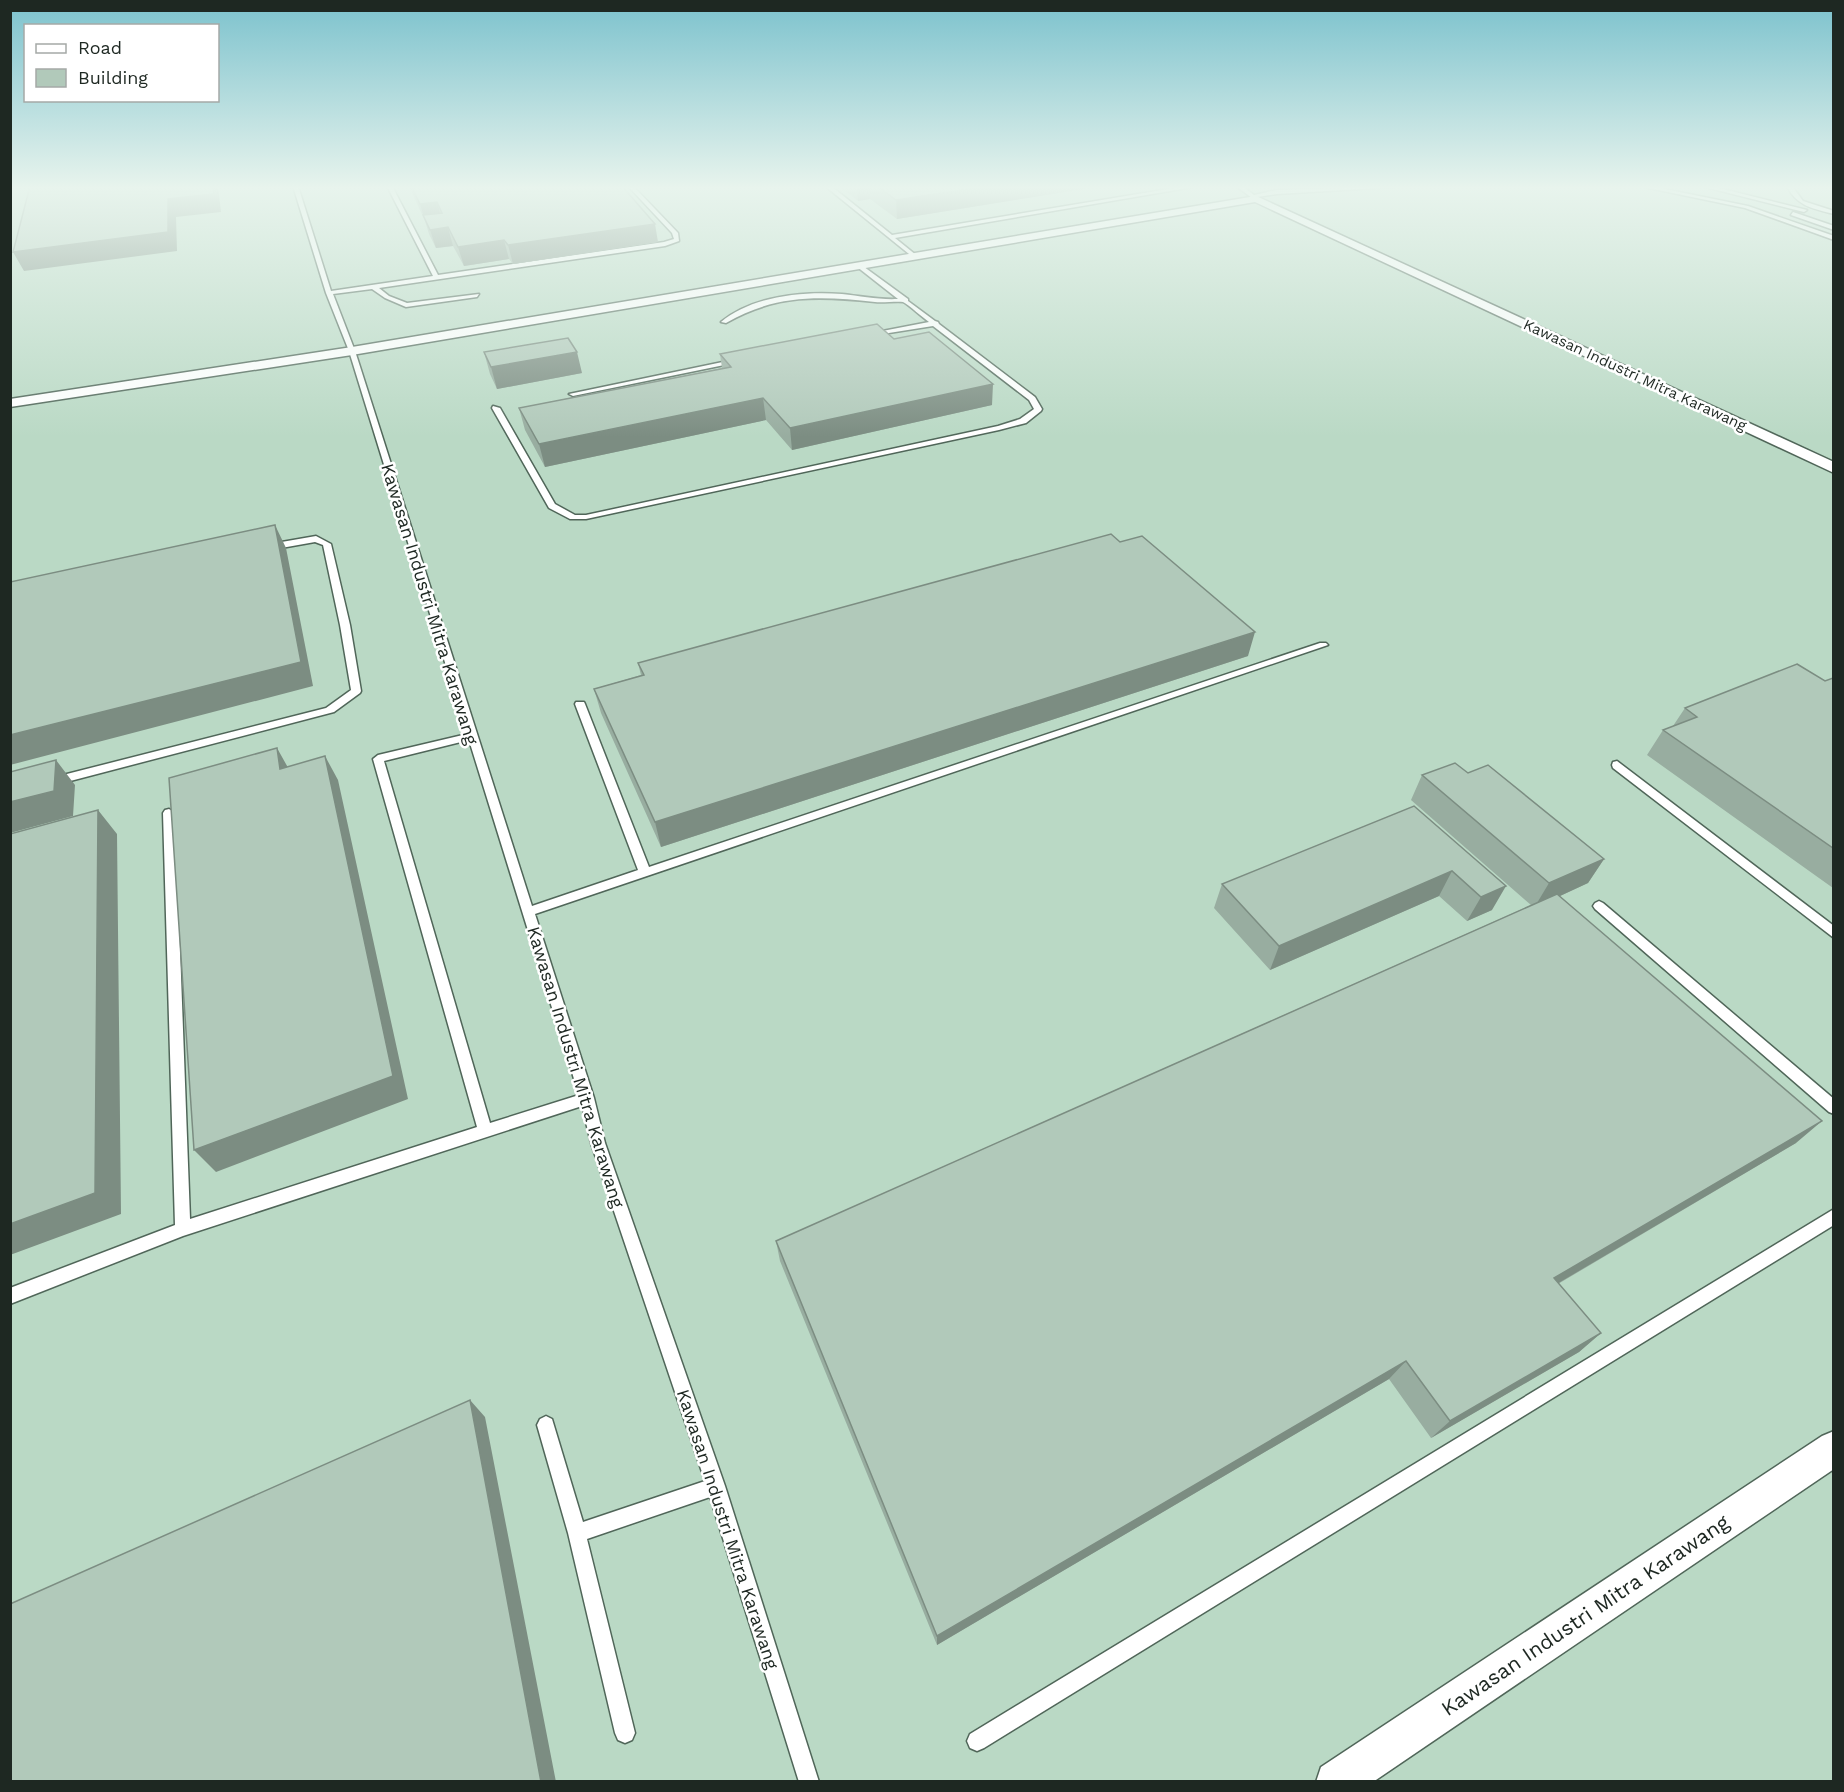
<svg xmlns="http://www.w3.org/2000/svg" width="1844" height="1792" font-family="'Work Sans',sans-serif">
<rect width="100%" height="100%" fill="#cde6d6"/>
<path fill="#bad9c5" d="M11,186H1833V1781L11,1782Z"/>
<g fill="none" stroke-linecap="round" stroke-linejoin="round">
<g stroke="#506659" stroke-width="3">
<path id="service" d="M293,186H298L331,291L433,276L387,186H392L438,275L664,242L674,239L672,233L628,186H633L678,233L679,241L665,246L379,288L389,296L407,303L479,294L477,297L406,307L385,298L372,289L333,294L355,351L532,906L638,870L575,704L576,702H584L585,704L649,867L1320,643H1326L1328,645L535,914L594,1098L605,1143L725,1486L819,1782H799L710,1497L587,1539L635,1733L632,1740L625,1743L618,1740L615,1733L568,1533L537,1425L540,1419L546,1416L552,1419L583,1522L705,1481L591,1143L582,1106L183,1236L10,1304V1288L175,1225L163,813L165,810L169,809L175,813L190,1219L477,1127L373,759L378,755L467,734L349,351L326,293ZM469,740L579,1095L490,1123L384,761Z
M825,186H831L892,235L1186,186H1199L895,238L916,255L914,258Z
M1236,186H1242L1254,195L1277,190L1411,186L1277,194L1257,197L1259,199L1256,201Z
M1639,186H1650L1748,206L1834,236V240L1745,208Z
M1701,186H1711L1807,210L1804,212Z
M1787,186H1792L1803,201L1834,211V214C1814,209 1796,206 1787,186Z
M1793,212L1834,226V230L1791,215Z
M856,264H860L908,299V301L935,321L938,322L939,324L1035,397L1042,409L1041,411L1026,423L999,430L586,519H570L549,508L492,408L493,406L500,408L555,504L575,515H586L998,426L1020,419L1034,409L1029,400L933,326L870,336L869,335L872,333L929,322C923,318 909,305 903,302C897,301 882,303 875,302C820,296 776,294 726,323L721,322C752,296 803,291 842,294C861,296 879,300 898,299L856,266Z
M737,359L740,361L739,362L573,396L569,394Z
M316,536L331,544L350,625L361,691L360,693L334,712L55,785L51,784L50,781L51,778L55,777L326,708L351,690L340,625L323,545L315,542L270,550L266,547L270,544Z
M1617,761L1834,926V938L1613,768L1612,765L1613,762Z
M1599,901L1603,903L1834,1099V1114L1829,1112L1595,909L1593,906L1595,903Z
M1834,1209V1225L984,1748L977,1751L970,1748L967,1741L970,1734Z"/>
</g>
<g stroke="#506659" stroke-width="3">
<path id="minor" d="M1256,196L1834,462V473L1255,202L352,355L10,407V399L352,347Z
M1834,1431V1469L1373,1782H1316L1321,1767L1822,1436Z"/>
</g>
<use href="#service" fill="#fff" fill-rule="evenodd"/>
<use href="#minor" fill="#fff" fill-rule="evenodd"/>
</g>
<path fill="#98ada0" d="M409,186H622L658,242L513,264L509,259L464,266L453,246L436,248L429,234L425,221Z
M839,186H1102L897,219L870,199L858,201Z
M894,339L992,405L792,450L766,420L545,467L525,430L519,408L722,368L720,354Z
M484,352L582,373L497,389L490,374Z
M1248,656L661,847L601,713L594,689L641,675L638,663Z
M1833,678V888L1647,755L1663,730L1673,726L1685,708L1825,681Z
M1468,773L1604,859L1588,883L1560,896L1796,1143L1558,1284L1601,1333L1579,1352L1431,1438L1389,1379L937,1645L780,1261L776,1241L1531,905L1411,800L1422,775Z
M1414,806L1492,910L1467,921L1439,896L1270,970L1214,908L1222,884Z"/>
<path fill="#7c8d82" d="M213,186H218L221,212L176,217L177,251L24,271L13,252L168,199Z
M857,186H870V199L858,201Z
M989,186H1102L897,219L896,200Z
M437,202L442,220L424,217L420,204Z
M655,224L658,242L513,264L508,245Z
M448,227L453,246L436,248L430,230Z
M504,240L509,259L464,266L458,247Z
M577,352L582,373L497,389L491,367Z
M993,384L992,405L792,450L790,428Z
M763,398L766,420L545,467L539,444Z
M275,525L286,548L313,686L10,765V735Z
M1255,632L1248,656L661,847L655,822Z
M277,748L291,773L280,769Z
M325,756L338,780L408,1099L216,1172L194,1150Z
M56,760L75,785L73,816L10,833V802Z
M98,810L117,834L121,1214L10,1255V1224Z
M1604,859L1588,883L1534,908L1549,883Z
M1452,871L1439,896L1270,970L1279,946Z
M1506,886L1492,910L1467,921L1481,897Z
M1822,1121L1796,1143L1533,1298L1554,1278Z
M1601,1333L1579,1352L1431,1438L1450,1421Z
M1406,1361L1389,1379L937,1645V1636Z
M470,1400L485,1417L556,1782H541Z"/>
<path fill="#b1c9ba" stroke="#7c8d82" stroke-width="1.5" d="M30,186H213L214,194L168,199V232L13,252Z
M411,186H622L655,224L508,245L504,240L458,247L448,227L430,230L423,215L442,213L437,202L420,204Z
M877,186H989L896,200Z
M877,324L894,339L929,332L993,384L790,428L763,398L539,444L519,408L731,367L720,354Z
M568,338L577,352L491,367L484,352Z
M275,525L301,662L10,735V582Z
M1111,534L1120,542L1142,536L1255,632L655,822L594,689L644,675L638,663Z
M1797,664L1825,681L1833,678V848L1663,730L1697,717L1685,708Z
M277,748L280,769L325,756L393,1076L194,1150L169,778Z
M56,760L54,791L10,802V772Z
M1455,763L1468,773L1488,765L1604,859L1549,883L1422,775Z
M1414,806L1506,886L1481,897L1452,871L1279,946L1222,884Z
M98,810L95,1193L10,1224V834Z
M1557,894L1822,1121L1554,1278L1601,1333L1450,1421L1406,1361L937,1636L776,1241Z
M470,1400L541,1782H10V1604Z"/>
<linearGradient id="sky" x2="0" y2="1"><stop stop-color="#7cc2cd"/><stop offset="0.43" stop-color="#e8f4ed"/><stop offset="1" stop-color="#e8f4ed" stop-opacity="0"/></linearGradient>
<rect width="1844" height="437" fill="url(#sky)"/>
<g text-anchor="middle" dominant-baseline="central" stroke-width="5" stroke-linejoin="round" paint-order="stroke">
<g font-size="15" fill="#1e2822" stroke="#fff">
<text transform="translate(1635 375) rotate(25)">Kawasan Industri Mitra Karawang</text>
</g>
<g font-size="18" fill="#1e2822" stroke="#fff">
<text transform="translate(430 604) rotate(73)">Kawasan Industri Mitra Karawang</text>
<text transform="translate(576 1067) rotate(73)">Kawasan Industri Mitra Karawang</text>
<text transform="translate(728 1529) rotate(72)">Kawasan Industri Mitra Karawang</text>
</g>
<g font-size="21" fill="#1e2822" stroke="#fff">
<text transform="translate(1585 1615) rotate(-34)">Kawasan Industri Mitra Karawang</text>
</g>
</g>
<rect width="1844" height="1792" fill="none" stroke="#1e2822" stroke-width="24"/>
<rect x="24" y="24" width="195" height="78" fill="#ffffff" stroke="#a5a9a7" stroke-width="1.5"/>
<rect x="36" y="44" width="30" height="9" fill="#ffffff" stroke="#a5a9a7" stroke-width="1.5"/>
<text x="78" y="54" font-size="18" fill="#1e2822">Road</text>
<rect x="36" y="69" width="30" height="18" fill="#b1c9ba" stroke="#a5a9a7" stroke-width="1.5"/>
<text x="78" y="84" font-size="18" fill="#1e2822">Building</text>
</svg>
